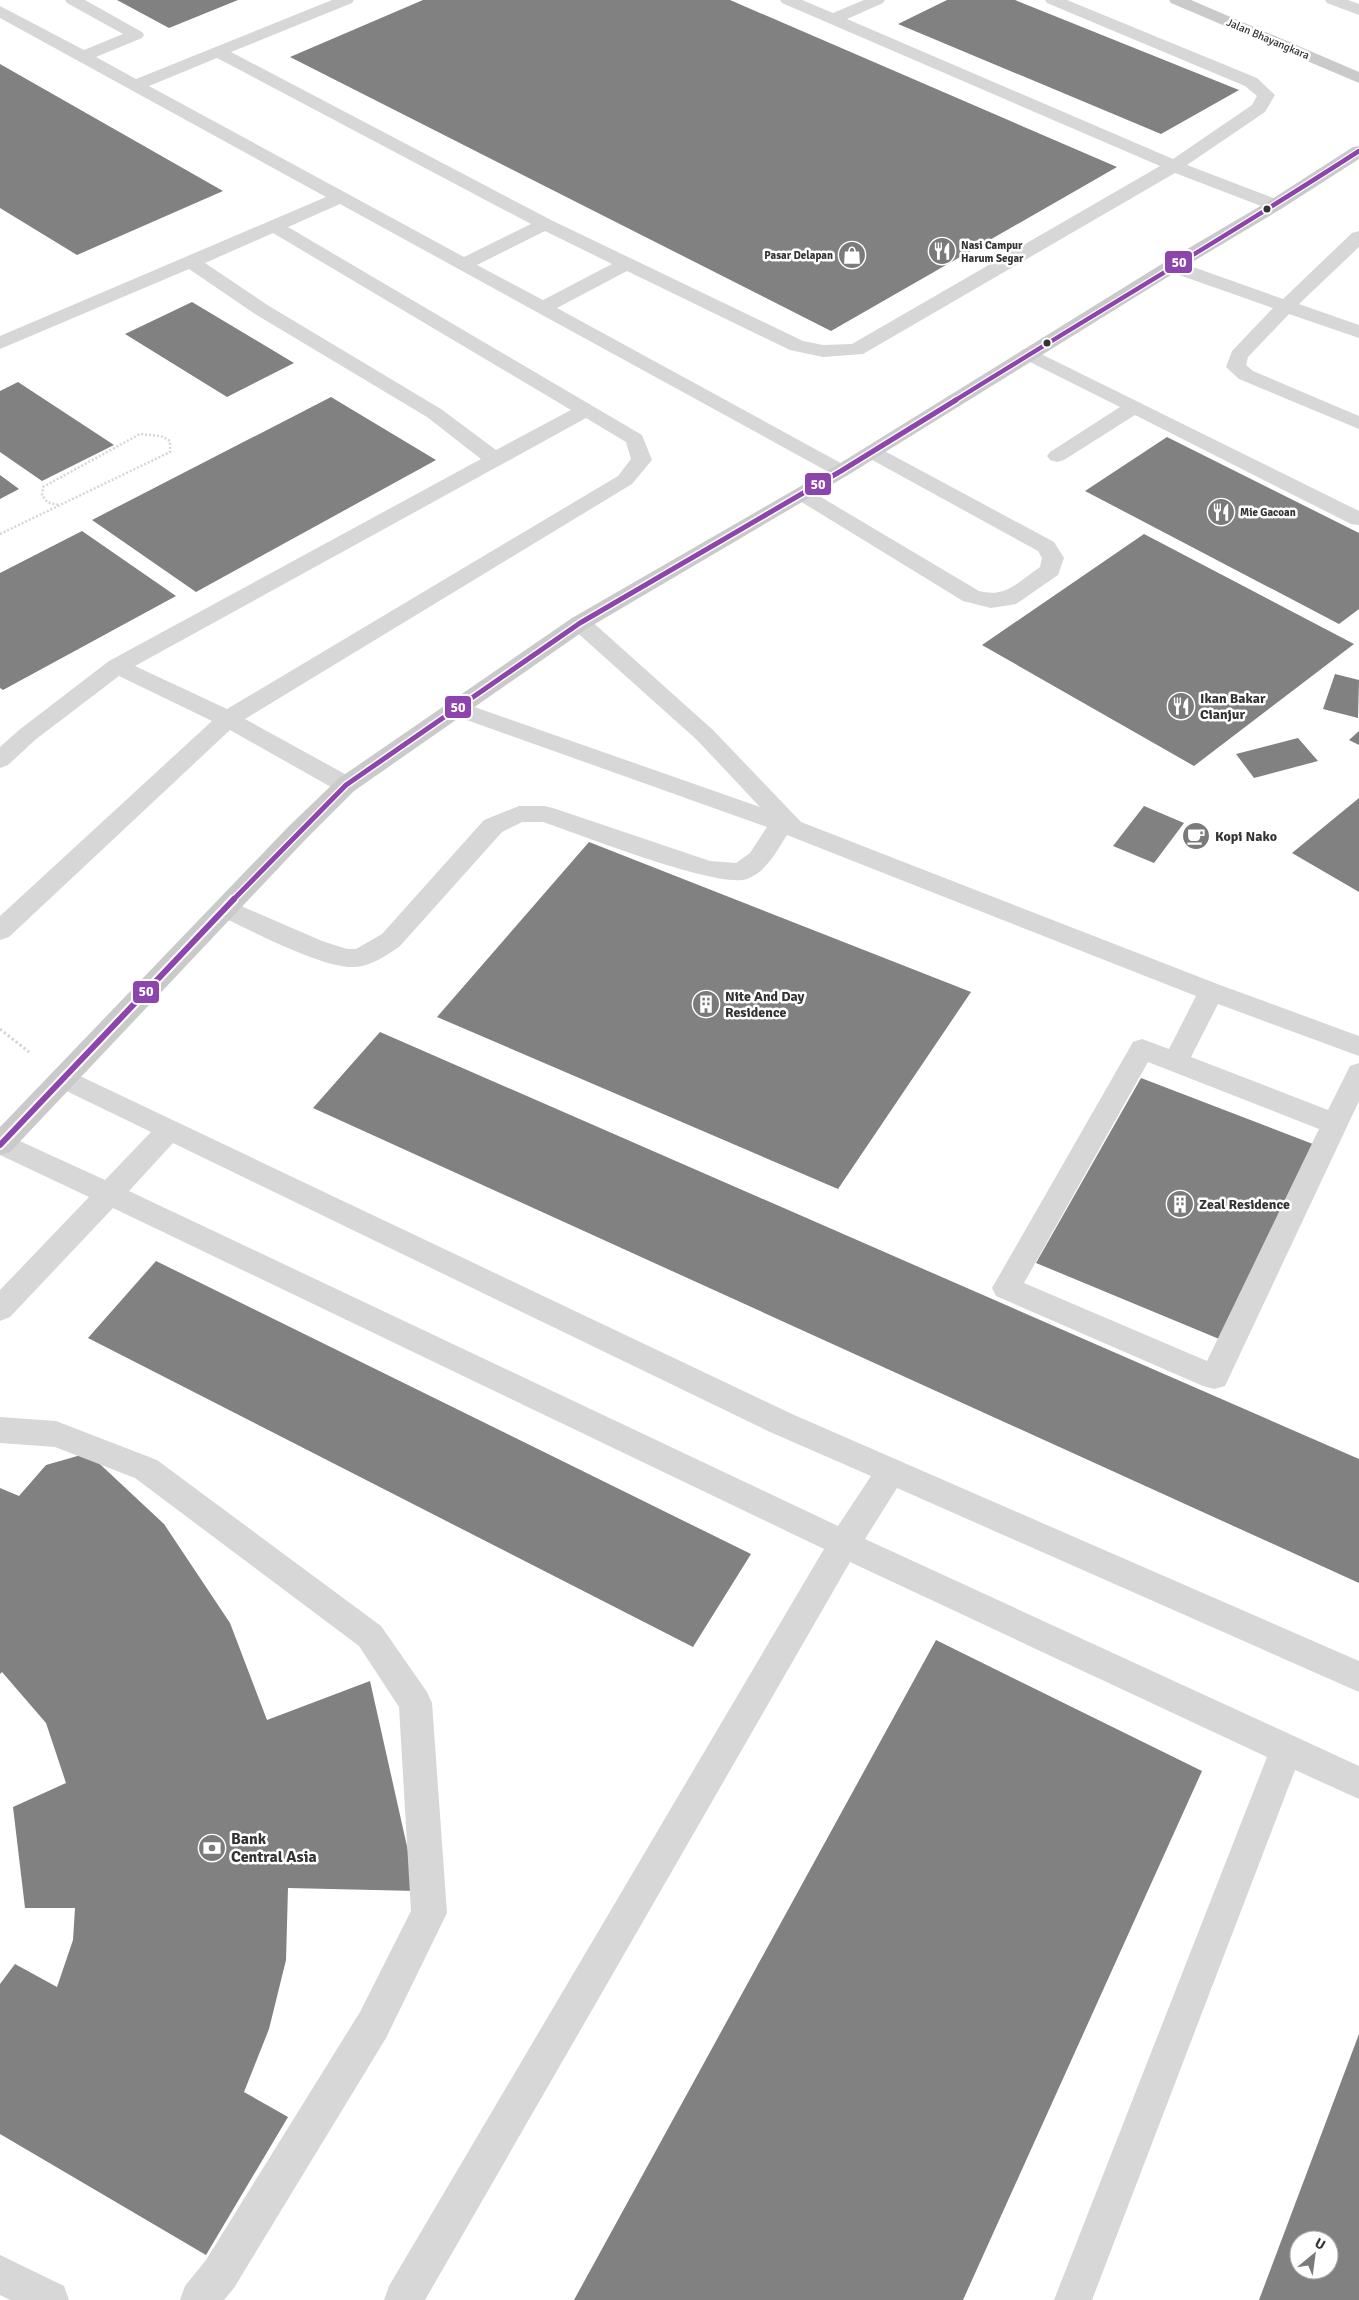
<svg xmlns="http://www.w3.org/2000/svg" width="1359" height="2300" font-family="Signika,sans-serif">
<rect width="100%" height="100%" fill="#fff"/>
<path fill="#818181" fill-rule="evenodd" d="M117,0H238L169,28Z
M423,0H730L1117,167L831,331L290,57Z
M947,0H1015L1239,90L1161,134L898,24Z
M0,64L223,191L77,255L0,208Z
M192,302L294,363L227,397L125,334Z
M18,382L114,445L42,481L0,452V391Z
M331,397L436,460L196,592L92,520Z
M1167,437L1359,533V609L1339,624L1085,491Z
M0,475L19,489L0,499Z
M82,531L176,596L3,690L0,688V573Z
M1144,534L1354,644L1194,766L982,645Z
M1335,674L1359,680L1358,718L1323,709Z
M1359,731V745L1349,740Z
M1298,738L1318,761L1254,778L1236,754Z
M1359,798V892L1292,853Z
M1144,806L1184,823L1154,863L1113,846Z
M589,842L971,992L838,1189L437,1017Z
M380,1032L1359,1459V1583L313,1108Z
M1141,1078L1318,1146L1224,1341L1036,1263Z
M156,1261L751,1554L693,1647L88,1338Z
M88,1453L164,1524L230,1623L267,1720L370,1681L417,1891L288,1888L286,1960L269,2029L244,2092L288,2117L206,2255L0,2134V1984L15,1964L57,1987L73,1940L75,1908H25L13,1807L66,1783L46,1723L2,1672L0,1674V1488L19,1496L46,1465Z
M936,1640L1202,1771L963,2300H574Z
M1359,2034V2300H1259ZM1299,2240H1329V2270H1299Z"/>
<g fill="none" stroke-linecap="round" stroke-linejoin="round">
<path stroke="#d6d6d6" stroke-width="2.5" stroke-dasharray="2 2" stroke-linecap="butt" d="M0,534L170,452V441L161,436L140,434L43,487L42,495L47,502L58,505"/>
<path stroke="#d6d6d6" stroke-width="3" stroke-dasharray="2.5 2.5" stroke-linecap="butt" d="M0,1029L29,1052"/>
<path fill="#d7d7d7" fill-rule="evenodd" d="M65,0H85L142,32L144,35L142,38L96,57L136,79L332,0H354L352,3L231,52L551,220L803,341L823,345L852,344L1160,166L782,3L780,0H802L833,13L864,0H885L883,3L847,19L1173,159L1252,105L1257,96L1245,86L1047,3L1045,0H1067L1257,78L1275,95L1265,112L1187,165L1281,201L1284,205L1281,209H1269L1175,173L863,354L823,357L790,350L627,271L557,308L848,467L851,471L848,475L841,477L834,475L340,204L288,227L642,435L652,460L632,484L245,719L354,779L358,785L354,791L346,793L338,791L230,730L9,937L0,940V916L212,721L119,676L35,740L8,765L0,768V747L19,730L109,661L481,459L427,417L255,314L189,269L0,349V336L326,197L0,18V6L84,50L123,34L67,3ZM217,58L531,224L464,257L149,86ZM545,231L612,264L543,300L477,265ZM273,233L571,410L496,450L441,409L269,306L205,263ZM586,418L626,442L631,459L618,476L227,709L135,666Z
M1325,0H1348L1359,4V15L1327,3Z
M1359,231V247L1299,304L1359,325V338L1289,314L1248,357L1246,365L1253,371L1359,416V429L1239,379L1226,367L1232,351L1273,308L1165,270L1163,266L1165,262L1172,260L1179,262L1283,299L1352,233Z
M1029,348L1359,511V525L1351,524L1135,415L1064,460L1057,462L1050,460L1047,456L1050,452L1120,407L1022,358L1019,354L1022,350Z
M872,446L879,448L1054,542L1064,558L1058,575L1016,604L991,608L963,601L795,498L792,494L795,490L802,488L809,490L979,591C1006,598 1018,582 1040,567L1042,558L1038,551L865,456L862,452L865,448Z
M580,616L588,618L713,730L801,822L1220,985L1359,1036V1056L1218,1004L1191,1057L1328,1110L1350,1066L1359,1063V1101L1225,1386L1214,1389L1203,1386L996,1296L992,1288L1133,1042L1142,1039L1169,1049L1196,996L787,835C776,852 767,871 747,879C717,889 579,834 543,822H522L502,832L400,946C387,955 372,966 355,967C323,969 248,929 216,914L212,908L216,902L225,899L322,941L347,949H356L382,934L484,820L519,806H544L553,808L710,861L736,863L750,853L767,827L450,714L446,709L450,704L458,702L466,704L760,807L697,740L572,628L569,623L572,618ZM1148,1062L1319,1129L1207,1361L1024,1283Z
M63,1068L792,1414L1359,1661V1692L897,1488L865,1539L1359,1766V1799L1295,1770L1092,2300H1054L1267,1757L850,1562L425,2300H384L389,2286L824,1549L113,1208L10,1317L0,1321V1290L89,1197L0,1155V1134L11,1137L105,1180L151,1132L54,1085L50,1078L54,1071ZM173,1143L770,1432L871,1476L838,1526L129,1191Z
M0,1417L56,1421L157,1460L381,1626L427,1692L432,1703L447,1913L386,2038L234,2288L224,2300H180L185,2286L206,2260L360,2012L411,1911L399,1707L359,1646L135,1478L55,1447L0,1443Z
M0,2255L64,2286L69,2300H10L0,2295Z"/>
<path fill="#cacaca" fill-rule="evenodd" d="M1169,0H1191L1359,72V83L1171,3Z
M1359,146V159L1281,209L1179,270L848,475L588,628L354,791L306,839L10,1152L0,1155V1127L288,827L338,779L572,618L834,467L1165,262L1269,201L1353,147Z"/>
<g stroke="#fff" stroke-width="7">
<path id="bus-1-far2" d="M954,401C1089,317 1226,237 1359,151"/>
</g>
<g stroke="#fff" stroke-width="8">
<path id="bus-1-far1" d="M233,900L346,785L580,623L841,471L956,400"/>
</g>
<g stroke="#fff" stroke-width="10">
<path id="bus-1" d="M0,1145L234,899"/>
</g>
<use href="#bus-1-far2" stroke="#8e44ad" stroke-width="4.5"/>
<use href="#bus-1-far1" stroke="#8e44ad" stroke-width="5"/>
<use href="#bus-1" stroke="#8e44ad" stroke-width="6"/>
</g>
<defs>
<g id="restaurant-disc" transform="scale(1.4375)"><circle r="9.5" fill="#7a7a7a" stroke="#fff"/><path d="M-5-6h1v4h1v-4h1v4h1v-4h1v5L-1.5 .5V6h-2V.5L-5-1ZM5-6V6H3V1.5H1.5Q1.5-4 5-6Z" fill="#fff"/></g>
<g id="shop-disc" transform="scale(1.4375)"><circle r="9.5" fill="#7a7a7a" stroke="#fff"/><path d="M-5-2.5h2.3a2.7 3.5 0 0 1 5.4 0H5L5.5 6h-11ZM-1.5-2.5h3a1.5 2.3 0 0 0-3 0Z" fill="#fff"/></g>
<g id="cafe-disc" transform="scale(1.4375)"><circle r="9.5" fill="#7a7a7a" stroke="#fff"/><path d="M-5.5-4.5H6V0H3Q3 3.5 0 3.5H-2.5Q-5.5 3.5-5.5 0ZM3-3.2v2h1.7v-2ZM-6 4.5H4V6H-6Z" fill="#fff"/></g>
<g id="building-disc" transform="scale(1.4375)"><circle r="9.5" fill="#7a7a7a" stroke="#fff"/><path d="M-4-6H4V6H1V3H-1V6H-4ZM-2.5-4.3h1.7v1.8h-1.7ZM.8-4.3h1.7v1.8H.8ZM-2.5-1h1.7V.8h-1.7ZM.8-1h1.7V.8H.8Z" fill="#fff"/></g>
<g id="bank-disc" transform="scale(1.4375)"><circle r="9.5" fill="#7a7a7a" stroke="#fff"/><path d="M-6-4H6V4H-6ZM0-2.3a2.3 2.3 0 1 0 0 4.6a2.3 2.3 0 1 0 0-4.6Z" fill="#fff"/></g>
</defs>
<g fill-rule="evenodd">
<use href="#restaurant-disc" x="942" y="251"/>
<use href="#shop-disc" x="852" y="255"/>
<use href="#restaurant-disc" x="1221" y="512"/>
<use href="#restaurant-disc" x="1181" y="706"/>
<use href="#cafe-disc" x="1196" y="836"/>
<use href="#building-disc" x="706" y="1004"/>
<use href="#building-disc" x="1180" y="1204"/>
<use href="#bank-disc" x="212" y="1848"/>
</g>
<g fill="#333" stroke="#fff" stroke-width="2">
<circle cx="1267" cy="209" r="4.5"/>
<circle cx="1047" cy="343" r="4.5"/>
</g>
<g text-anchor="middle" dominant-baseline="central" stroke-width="5" stroke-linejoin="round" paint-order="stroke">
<g font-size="11" fill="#333" stroke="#fff">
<text transform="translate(1268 39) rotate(23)">Jalan Bhayangkara</text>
</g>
<g font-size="11" font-weight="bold" fill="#333" stroke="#fff" text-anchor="start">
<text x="961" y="245">Nasi Campur<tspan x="961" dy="13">Harum Segar</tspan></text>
<text x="833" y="255" text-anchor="end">Pasar Delapan</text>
<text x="1240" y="512">Mie Gacoan</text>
</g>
<g font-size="14" font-weight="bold" fill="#333" stroke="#fff" text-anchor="start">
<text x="1200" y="698">Ikan Bakar<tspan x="1200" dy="16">Cianjur</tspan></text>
<text x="1215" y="836">Kopi Nako</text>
<text x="725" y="996">Nite And Day<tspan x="725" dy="16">Residence</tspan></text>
<text x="1199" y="1204">Zeal Residence</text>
</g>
<g font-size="16" font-weight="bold" fill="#333" stroke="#fff" text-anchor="start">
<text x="231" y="1839">Bank<tspan x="231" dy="18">Central Asia</tspan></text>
</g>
</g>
<g stroke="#fff" stroke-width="2">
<rect x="1164" y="250" width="29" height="24" rx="5" fill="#8e44ad"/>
<rect x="804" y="472" width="28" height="24" rx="5" fill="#8e44ad"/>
<rect x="444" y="695" width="28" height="24" rx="5" fill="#8e44ad"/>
<rect x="132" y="980" width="28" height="24" rx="5" fill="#8e44ad"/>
</g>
<g font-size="14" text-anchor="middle" font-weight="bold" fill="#fff">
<text x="1179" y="267">50</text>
<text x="818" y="489">50</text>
<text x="458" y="712">50</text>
<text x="146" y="996">50</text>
</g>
<g transform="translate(1314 2255) rotate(29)"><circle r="24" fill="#ffffff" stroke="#adadad"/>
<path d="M0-4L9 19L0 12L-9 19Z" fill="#7a7a7a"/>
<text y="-8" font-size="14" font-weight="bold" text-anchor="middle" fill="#333333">U</text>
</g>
</svg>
